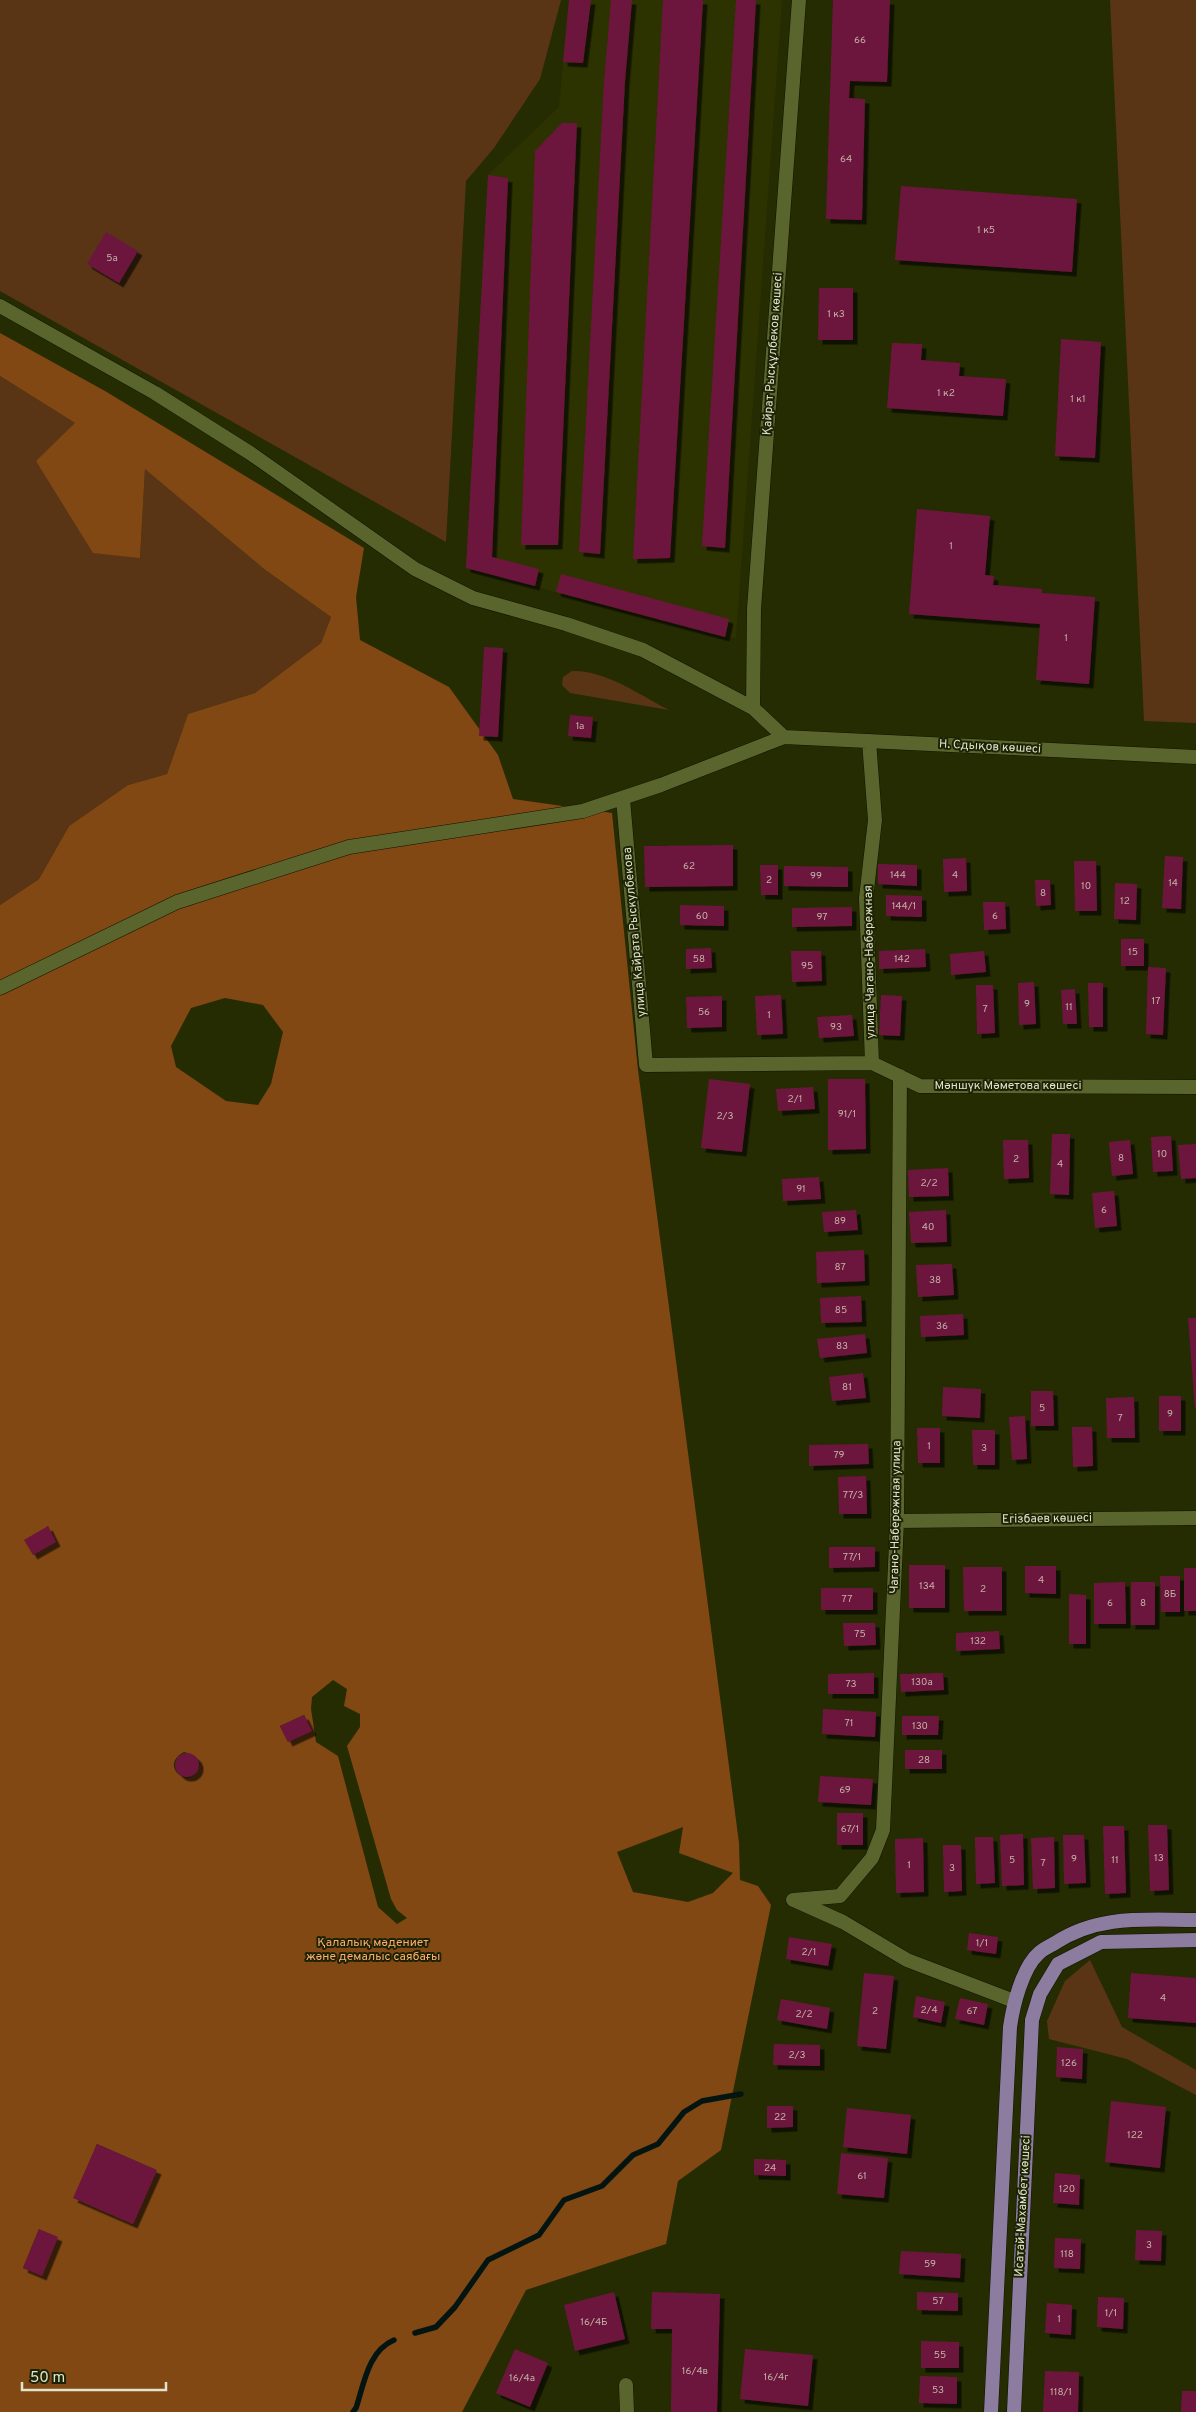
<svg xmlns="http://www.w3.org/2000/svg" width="1196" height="2412" font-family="Overpass,sans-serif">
<defs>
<filter id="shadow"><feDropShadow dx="4.5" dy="4.5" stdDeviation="0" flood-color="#0009"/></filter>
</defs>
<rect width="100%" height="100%" fill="#262c02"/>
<path fill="#2c3300" d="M569,0H782L736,638L725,637L466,568L488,175L559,107Z"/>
<path fill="#593516" d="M0,0H561L540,79L494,148L466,181L446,542L0,291Z
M1110,0H1196V723L1144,721Z
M0,376L75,423L140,558L145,468L264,569L331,617L321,643L255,693L188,714L167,774L128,785L69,826L39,879L0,905Z
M572,671C605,670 640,695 669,710L570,693L562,685L563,677Z
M1090,1960L1122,2027L1196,2070V2095L1127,2059L1049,2039L1047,2021L1065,1981Z"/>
<path fill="#814814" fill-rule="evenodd" d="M0,333L105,391L364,548L356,597L360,640L449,687L498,755L513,799L612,813L638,1070L739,1843L740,1880L758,1886L771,1905L721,2150L678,2181L666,2244L526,2290L462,2412H0V905L39,879L69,826L128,785L167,774L188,714L255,693L321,643L331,617L264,569L145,469L140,558L93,553L36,461L75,423L0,376ZM225,998L263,1005L283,1032L271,1084L258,1105L226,1101L176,1067L171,1046L191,1008ZM48,1527L56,1542L33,1555ZM333,1680L347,1689L344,1706L360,1714V1727L347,1746L391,1899L397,1910L407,1918L397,1924L378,1907L338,1756L316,1742L311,1709L312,1697ZM304,1715L312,1731L288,1742L280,1726ZM184,1752C194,1754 203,1760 198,1770C189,1790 158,1766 184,1752ZM683,1827L679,1853L733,1873L713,1893L688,1902L633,1892L617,1852ZM97,2144L156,2170L133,2223L74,2198ZM39,2229L42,2276L23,2268Z"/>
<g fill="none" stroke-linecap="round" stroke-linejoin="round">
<path stroke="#041511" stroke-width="5.5" d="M415,2333L436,2327L455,2307L488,2260L539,2235L564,2200L602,2186L633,2155L658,2144L684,2112L702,2101L741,2094
M353,2412L356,2408C364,2384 368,2351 394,2340"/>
</g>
<path fill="#6c163d" filter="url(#shadow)" d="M569,0H591L583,63L563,62Z
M611,0H632L625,81L600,554L579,552L604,81Z
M663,0H703L670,558L633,559Z
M736,0H756L725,548L702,546Z
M833,0H890L887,82L850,81L849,98L865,99L862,220L826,219Z
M562,123H577L558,545H521L535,151Z
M488,175L508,178L492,557L539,569L535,586L466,568Z
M901,186L1077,199L1072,272L895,260Z
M106,232L138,251L119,283L87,264Z
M819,288H853V340H818Z
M1061,339L1101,342L1095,458L1055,456Z
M892,343L922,344L921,360L960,363L959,376L1006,379L1003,416L887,408Z
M917,509L990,516L985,575L994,576L993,585L1042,589V593L1095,597L1089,684L1036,680L1040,624L909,614Z
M561,574L729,619L725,637L556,592Z
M484,647L503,648L498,737L479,736Z
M570,715L593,717L591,738L568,736Z
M733,845V886L645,887L644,846Z
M1165,856L1183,857L1181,909L1162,908Z
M966,858L967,891L944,892L943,859Z
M1074,861H1096L1097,911H1075Z
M878,864L917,865V886L878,884Z
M760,865H778V895H761Z
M784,866L848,867V887L784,886Z
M1035,880H1050L1051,905L1036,906Z
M1115,883L1137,884L1136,920L1114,919Z
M886,895L922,896V917L886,916Z
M983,902H1005L1006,929L984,930Z
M680,905L724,906V926L680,925Z
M852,907V926L792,927V908Z
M1121,939H1144V966H1121Z
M711,948L712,968L686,969V949Z
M925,949L926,967L879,969V951Z
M791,951H821L822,981L792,982Z
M984,951L986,972L951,975L950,954Z
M1148,967L1166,968L1163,1035L1146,1034Z
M1034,982L1036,1024L1019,1025L1018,983Z
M1088,983H1103V1027H1089Z
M976,985H993L995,1033L977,1034Z
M1075,989L1077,1024H1063L1061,990Z
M781,995L783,1034L757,1035L755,996Z
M881,995L902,996L900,1036L879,1035Z
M722,996V1027L687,1028L686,997Z
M852,1015L854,1036L819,1038L817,1017Z
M709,1079L750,1084L742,1152L701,1148Z
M828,1079H865L866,1149L828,1150Z
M813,1087L815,1109L778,1111L776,1089Z
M1052,1134H1070L1069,1195L1050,1194Z
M1171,1136L1173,1171L1153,1172L1151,1137Z
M1003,1140H1028L1029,1178L1004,1179Z
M1130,1140L1133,1174L1112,1176L1109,1142Z
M1196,1144V1178L1181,1179L1178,1145Z
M948,1168L949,1196L909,1197L908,1170Z
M819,1177L821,1199L783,1201L782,1179Z
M1114,1191L1117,1226L1095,1228L1092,1193Z
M856,1210L858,1230L824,1232L822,1212Z
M946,1210L947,1242L911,1243L909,1212Z
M864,1250L865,1281L817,1283L816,1252Z
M952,1264L954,1295L918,1297L916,1265Z
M861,1296L862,1322L821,1323L820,1298Z
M963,1314L964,1335L921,1337L920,1316Z
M1188,1318H1196V1408H1195Z
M865,1334L867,1353L820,1358L817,1339Z
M863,1373L866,1398L832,1401L829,1377Z
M943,1387L981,1389L980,1418L942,1416Z
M1031,1391H1053L1054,1426H1031Z
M1159,1396H1181V1431H1159Z
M1134,1397L1135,1438H1107L1106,1398Z
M1025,1416L1027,1459L1012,1460L1009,1417Z
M1072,1427H1092L1093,1466L1073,1467Z
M917,1428H940V1463H918Z
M972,1430H995V1465H973Z
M868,1444L869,1464L809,1466V1445Z
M866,1476L867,1514H839L838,1477Z
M48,1526L56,1542L33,1555L24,1540Z
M829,1547H875V1567L829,1568Z
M909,1565H945V1608H909Z
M1025,1566H1056V1594L1025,1593Z
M963,1567H1002V1611H964Z
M1184,1568H1196V1611H1184Z
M1160,1576H1180V1612H1161Z
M1125,1582L1126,1624H1094V1583Z
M1131,1582H1155V1625H1131Z
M821,1588H873V1610H821Z
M1069,1594L1086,1595V1644H1069Z
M843,1623H875L876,1645L844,1646Z
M999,1631L1000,1649L956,1651V1633Z
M874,1673V1694H828V1674Z
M943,1673L944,1690L901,1692L900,1674Z
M823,1709L876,1712L875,1737L822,1734Z
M304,1715L312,1731L288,1742L280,1726Z
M902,1716H939L938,1735H902Z
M905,1750H942V1769H905Z
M175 1765a12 12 0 1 1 24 0a12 12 0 1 1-24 0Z
M820,1776L873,1779L871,1805L818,1802Z
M837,1813H863V1845H837Z
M1148,1825H1167L1169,1890L1150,1891Z
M1103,1826H1124L1126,1893L1105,1894Z
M1023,1834L1024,1885L1002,1886L1000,1835Z
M1063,1835H1084L1086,1883L1064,1884Z
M975,1837H993L995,1883L976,1884Z
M1054,1837L1055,1888L1033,1889L1031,1838Z
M923,1838L924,1892L896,1893L895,1839Z
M943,1845H961L962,1891L944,1892Z
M969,1933L998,1937L996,1954L967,1950Z
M789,1937L832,1944L828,1966L786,1959Z
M864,1973L894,1976L886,2049L857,2046Z
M1131,1973L1196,1978V2023L1128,2018Z
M916,1996L945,2002L941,2023L913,2017Z
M960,1998L988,2004L984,2025L955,2019Z
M781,1999L830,2008L827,2029L777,2020Z
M774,2044L820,2045V2066L773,2065Z
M1057,2047L1083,2049L1082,2079L1056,2077Z
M1111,2101L1166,2107L1160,2168L1105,2162Z
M767,2106H793V2127L767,2128Z
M847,2108L911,2115L907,2154L843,2147Z
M97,2144L157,2170L133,2224L73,2198Z
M841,2153L888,2158L884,2198L837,2194Z
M754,2159L786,2160V2176L754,2175Z
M1055,2173L1080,2175L1079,2205L1053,2203Z
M39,2229L58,2237L42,2276L23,2268Z
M1136,2230L1162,2231L1161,2261L1135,2260Z
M1055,2238L1081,2239L1080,2269L1054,2268Z
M901,2251L961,2254L960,2278L899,2274Z
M614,2292L625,2339L575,2351L564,2305Z
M652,2292L720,2294L717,2412H671L672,2329H651Z
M917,2292L958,2293V2311L917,2310Z
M1098,2297L1124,2298L1123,2329L1097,2327Z
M1047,2303L1072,2305L1071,2335L1045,2333Z
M921,2341L959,2342V2368H921Z
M515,2349L548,2363L530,2407L496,2393Z
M745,2349L813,2355L808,2406L740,2399Z
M1045,2371L1079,2372L1078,2412H1043Z
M920,2376L957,2377V2404L919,2403Z
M1182,2391H1196V2412H1181Z"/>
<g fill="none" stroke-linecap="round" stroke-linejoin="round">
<g stroke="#0f1400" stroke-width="15">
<path id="minor" d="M0,306L155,393L250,453L415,569L473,598L566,624L643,650L753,708L784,737
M753,708L754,609L799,0
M869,741L875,820L866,898L872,1063
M623,799L646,1065L872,1063L920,1086L1196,1087
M0,988L177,902L349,847L583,811L661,785L784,737L1196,757
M897,1521L1196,1518
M793,1900L840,1896L872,1858L883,1830L897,1521L900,1076
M794,1900L843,1922L907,1960L1014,2001
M626,2385L627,2412"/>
</g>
<g stroke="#0f1400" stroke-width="15">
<path id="primary" d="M991,2412L1010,2027C1013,2006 1022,1968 1039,1953C1043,1949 1050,1946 1055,1943C1099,1914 1146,1920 1196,1920
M1014,2412L1032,2020L1040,1994L1058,1964L1101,1942L1196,1940"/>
</g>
<use href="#minor" stroke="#5a642d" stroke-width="14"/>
<use href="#primary" stroke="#8c7ca0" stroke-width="14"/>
</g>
<g text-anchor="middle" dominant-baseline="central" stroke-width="4" stroke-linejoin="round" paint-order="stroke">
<g font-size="10" fill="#c2b1a5">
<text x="860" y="40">66</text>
<text x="846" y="159">64</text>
<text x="986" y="230">1 к5</text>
<text x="112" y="258">5а</text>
<text x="836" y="314">1 к3</text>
<text x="946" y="393">1 к2</text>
<text x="1078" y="399">1 к1</text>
<text x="951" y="546">1</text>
<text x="1066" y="638">1</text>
<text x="580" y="726">1а</text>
<text x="689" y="866">62</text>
<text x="898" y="875">144</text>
<text x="955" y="875">4</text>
<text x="816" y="876">99</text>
<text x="769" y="880">2</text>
<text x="1173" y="883">14</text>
<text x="1086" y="886">10</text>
<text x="1043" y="893">8</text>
<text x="1125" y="901">12</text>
<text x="904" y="906">144/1</text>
<text x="702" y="916">60</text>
<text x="995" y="916">6</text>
<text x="822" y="917">97</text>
<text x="1133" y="952">15</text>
<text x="699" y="959">58</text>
<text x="902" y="959">142</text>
<text x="807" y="966">95</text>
<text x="1156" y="1001">17</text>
<text x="1027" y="1004">9</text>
<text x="1069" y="1007">11</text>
<text x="985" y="1009">7</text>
<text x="704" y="1012">56</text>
<text x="769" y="1015">1</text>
<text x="836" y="1027">93</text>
<text x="795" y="1099">2/1</text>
<text x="847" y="1114">91/1</text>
<text x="725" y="1116">2/3</text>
<text x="1162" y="1154">10</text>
<text x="1121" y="1158">8</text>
<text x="1016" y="1159">2</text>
<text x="1060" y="1164">4</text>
<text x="929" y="1183">2/2</text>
<text x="801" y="1189">91</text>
<text x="1104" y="1210">6</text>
<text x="840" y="1221">89</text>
<text x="928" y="1227">40</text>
<text x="840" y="1267">87</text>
<text x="935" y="1280">38</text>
<text x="841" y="1310">85</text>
<text x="942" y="1326">36</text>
<text x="842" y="1346">83</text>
<text x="847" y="1387">81</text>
<text x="1042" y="1408">5</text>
<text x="1170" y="1414">9</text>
<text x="1120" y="1418">7</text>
<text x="929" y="1446">1</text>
<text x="984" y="1448">3</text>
<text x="839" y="1455">79</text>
<text x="853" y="1495">77/3</text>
<text x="852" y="1557">77/1</text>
<text x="1041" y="1580">4</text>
<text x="927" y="1586">134</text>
<text x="983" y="1589">2</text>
<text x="1170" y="1594">8Б</text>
<text x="847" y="1599">77</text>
<text x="1110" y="1603">6</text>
<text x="1143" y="1603">8</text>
<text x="860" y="1634">75</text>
<text x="978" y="1641">132</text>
<text x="922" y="1682">130а</text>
<text x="851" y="1684">73</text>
<text x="849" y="1723">71</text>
<text x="920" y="1726">130</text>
<text x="924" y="1760">28</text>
<text x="845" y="1790">69</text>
<text x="850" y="1829">67/1</text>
<text x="1159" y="1858">13</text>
<text x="1074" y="1859">9</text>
<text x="1012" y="1860">5</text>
<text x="1115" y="1860">11</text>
<text x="1043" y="1863">7</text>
<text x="909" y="1865">1</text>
<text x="952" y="1868">3</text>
<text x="982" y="1943">1/1</text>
<text x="809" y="1952">2/1</text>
<text x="1163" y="1998">4</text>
<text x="929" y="2010">2/4</text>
<text x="875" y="2011">2</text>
<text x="972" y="2011">67</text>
<text x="804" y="2014">2/2</text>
<text x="797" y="2055">2/3</text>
<text x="1069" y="2063">126</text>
<text x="780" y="2117">22</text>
<text x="1135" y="2135">122</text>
<text x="770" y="2168">24</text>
<text x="862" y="2176">61</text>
<text x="1067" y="2189">120</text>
<text x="1149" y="2245">3</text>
<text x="1067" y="2254">118</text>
<text x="930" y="2264">59</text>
<text x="938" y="2301">57</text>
<text x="1111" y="2313">1/1</text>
<text x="1059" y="2319">1</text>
<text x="594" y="2322">16/4Б</text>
<text x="940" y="2355">55</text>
<text x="695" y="2371">16/4в</text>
<text x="776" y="2377">16/4г</text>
<text x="522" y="2378">16/4а</text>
<text x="938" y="2390">53</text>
<text x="1061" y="2392">118/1</text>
</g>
<g font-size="12" fill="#dee5c8" stroke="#1d2205">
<text transform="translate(773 354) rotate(-86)">Қайрат Рысқұлбеков көшесі</text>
<text transform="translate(990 747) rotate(3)">Н. Сдықов көшесі</text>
<text transform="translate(635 932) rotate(-95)">улица Кайрата Рыскулбекова</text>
<text transform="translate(870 962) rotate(-91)">улица Чагано-Набережная</text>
<text x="1008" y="1086">Мәншүк Мәметова көшесі</text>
<text transform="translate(896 1517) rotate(-89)">Чагано-Набережная улица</text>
<text transform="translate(1047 1519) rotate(-1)">Егізбаев көшесі</text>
<text transform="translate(1023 2206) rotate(-87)">Исатай-Махамбет көшесі</text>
</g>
<g font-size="12" fill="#fdad6e" stroke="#1d2205">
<text x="373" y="1943">Қалалық мәдениет<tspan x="373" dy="14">және демалыс саябағы</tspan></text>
</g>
</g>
<path d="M22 2382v8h144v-8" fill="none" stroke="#dee5c8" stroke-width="2.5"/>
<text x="30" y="2382" font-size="15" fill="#dee5c8" stroke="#1d2205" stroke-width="4" paint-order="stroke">50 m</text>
</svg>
